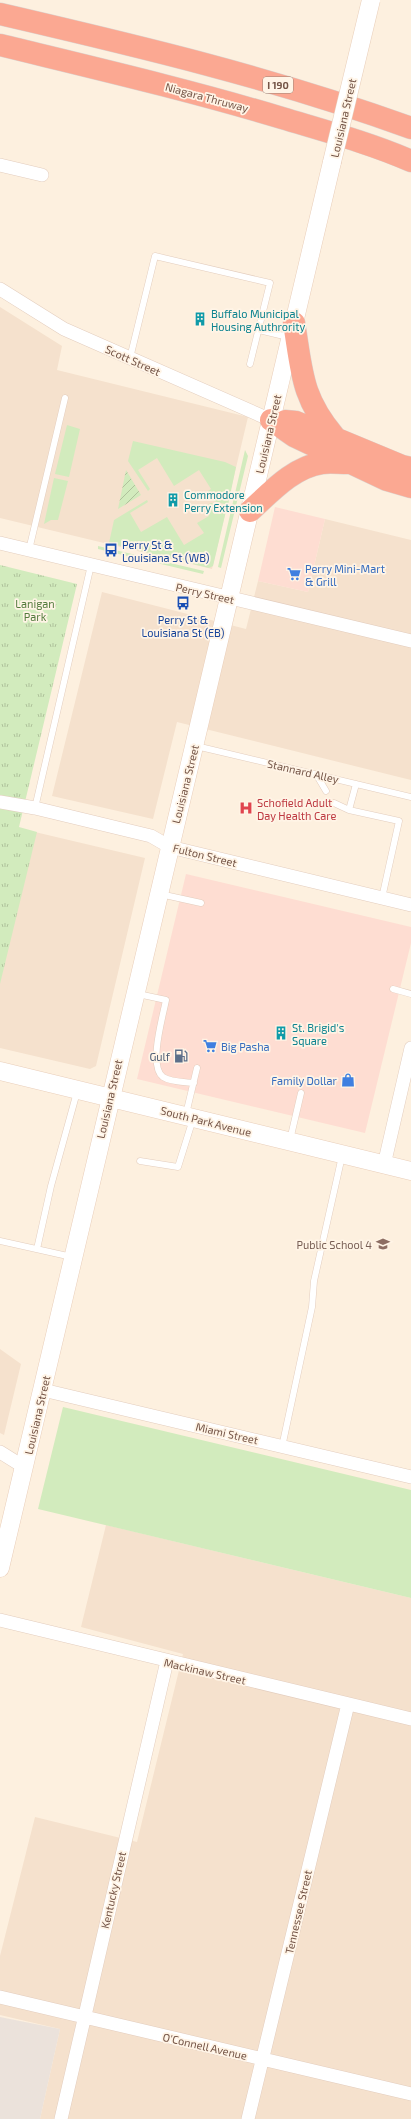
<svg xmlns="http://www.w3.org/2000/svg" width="411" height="2119" font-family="'Exo 2',sans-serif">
<defs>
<pattern id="park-tufts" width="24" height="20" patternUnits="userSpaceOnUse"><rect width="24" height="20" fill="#d2ebbd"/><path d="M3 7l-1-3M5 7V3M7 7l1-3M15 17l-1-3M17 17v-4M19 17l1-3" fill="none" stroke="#afc19b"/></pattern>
<pattern id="garden-furrows" width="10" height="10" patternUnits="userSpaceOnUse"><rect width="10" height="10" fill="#d2ebbd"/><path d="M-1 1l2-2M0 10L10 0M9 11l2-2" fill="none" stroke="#afc19b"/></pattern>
</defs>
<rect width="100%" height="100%" fill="#fdf0df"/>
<path fill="#f5e1cd" d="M0,307L62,346L57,370L248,417L212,569L0,518Z
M325,519L411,540V780L177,722L153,819L52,796L102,592L246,629L258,581L308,592Z
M35,832L145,858L96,1066L90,1069L0,1048V982Z
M0,1349L21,1364L4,1435L0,1433Z
M106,1525L411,1598V2119H40L60,2029L0,2015V1956L35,1817L137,1842L183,1654L81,1627Z"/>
<path fill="#feddd2" d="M275,507L325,519L308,592L258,581Z
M186,874L411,927V943L365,1133L137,1079Z"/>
<path fill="#ebe2db" d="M0,2017L60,2029L40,2119H0Z"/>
<path fill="#d2ebbd" d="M67,425L80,429L69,477L55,474Z
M133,441L225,462L236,467L228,505L203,498L201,496L211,489L199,470L174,486L157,458L138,470L150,489L148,491L128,461Z
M245,450L248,456L221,568L218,567Z
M54,478L68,481L58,520H51L44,524Z
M147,500L148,502L130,513L141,532L167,517L184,545L204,533L197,523L209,516L203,507L211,503L227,507L213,566L209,568L109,543L114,520Z
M98,546L204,571L203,574L98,549Z
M63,1407L411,1490V1598L38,1509Z"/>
<path fill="url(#park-tufts)" d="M0,565L77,584L19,827L37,832L0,984Z"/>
<path fill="url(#garden-furrows)" d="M126,470L141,495L118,509Z"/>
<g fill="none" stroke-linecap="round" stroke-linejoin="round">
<g stroke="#e3cdbe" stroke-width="7">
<path id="lane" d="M259,330L288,337
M130,358L155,256L270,283L250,364
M29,550L65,398
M196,746L411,797
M316,774L326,791
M356,784L349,810L399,821L382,898
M334,803L349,810
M35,808L91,565
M160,894L201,903
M393,989L411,994
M138,994L166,1000C163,1016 148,1066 163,1077C170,1082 185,1082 194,1083
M186,1114L197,1068
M290,1140L301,1093
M140,1161L178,1167L193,1119
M0,1241L72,1257
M37,1249L51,1186L77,1092
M282,1447L312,1307L314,1281L342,1156"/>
</g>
<g stroke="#e3cdbe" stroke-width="14">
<path id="street" d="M0,165L42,175
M0,289L64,329L271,420
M0,543L411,641
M0,802L35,808L151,836L170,847L411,905
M384,1165L411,1048
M43,1390L411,1477
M0,1452L24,1467
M0,1620L411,1719
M0,1997L411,2094
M61,2119L167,1661
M248,2119L348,1704"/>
</g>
<g stroke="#e9ceba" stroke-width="19">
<path id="secondary" d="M0,1071L411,1171
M0,1568L332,162"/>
</g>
<g stroke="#dbd3cf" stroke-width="23">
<path id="highway" d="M0,14C138,46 277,79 411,128
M0,45C94,68 189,90 282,118C325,131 370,143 411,161
M294,323C302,371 301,397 334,436
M271,420L294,436L387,480L411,487
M285,421L296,422L402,466L411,468
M250,511C270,493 293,467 322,463C330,462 339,463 347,463"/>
</g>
<use href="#lane" stroke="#fff" stroke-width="6"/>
<use href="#street" stroke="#fff" stroke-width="13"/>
<use href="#secondary" stroke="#fff" stroke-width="18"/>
<use href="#highway" stroke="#fba892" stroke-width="22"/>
<g stroke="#e9ceba" stroke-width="19" stroke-linecap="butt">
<path id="secondary-bridge" d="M332,162L371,0"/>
</g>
<use href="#secondary-bridge" stroke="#fff" stroke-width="18"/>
</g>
<defs>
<g id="building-bare" transform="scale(1.08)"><path d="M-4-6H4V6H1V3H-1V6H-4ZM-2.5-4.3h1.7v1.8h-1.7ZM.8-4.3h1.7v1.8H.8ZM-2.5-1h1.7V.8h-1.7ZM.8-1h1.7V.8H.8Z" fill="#0f9aa8" stroke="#fff4e6" stroke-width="2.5" paint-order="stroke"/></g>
<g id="bus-bare" transform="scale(1.08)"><path d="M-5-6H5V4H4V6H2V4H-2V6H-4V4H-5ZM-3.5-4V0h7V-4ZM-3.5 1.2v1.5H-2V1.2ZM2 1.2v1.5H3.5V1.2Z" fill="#1a4fb4" stroke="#fff4e6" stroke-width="2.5" paint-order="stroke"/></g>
<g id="supermarket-bare" transform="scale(1.08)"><path d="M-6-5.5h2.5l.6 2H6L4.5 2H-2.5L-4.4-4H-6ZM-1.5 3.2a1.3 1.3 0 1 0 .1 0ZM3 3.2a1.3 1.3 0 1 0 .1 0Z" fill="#3f7fe0" stroke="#fff4e6" stroke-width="2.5" paint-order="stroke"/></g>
<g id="hospital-bare" transform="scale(1.08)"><path d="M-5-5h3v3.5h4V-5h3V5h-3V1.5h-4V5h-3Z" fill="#e0444e" stroke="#fff4e6" stroke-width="2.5" paint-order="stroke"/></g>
<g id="fuel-bare" transform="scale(1.08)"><path d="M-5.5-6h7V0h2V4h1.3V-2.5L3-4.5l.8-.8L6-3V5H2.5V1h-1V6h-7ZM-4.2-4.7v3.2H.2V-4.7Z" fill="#5c6f8a" stroke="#fff4e6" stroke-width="2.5" paint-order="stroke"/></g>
<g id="shop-bare" transform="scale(1.08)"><path d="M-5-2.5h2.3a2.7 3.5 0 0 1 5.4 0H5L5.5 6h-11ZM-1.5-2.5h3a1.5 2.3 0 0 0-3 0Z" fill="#3f7fe0" stroke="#fff4e6" stroke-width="2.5" paint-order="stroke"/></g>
<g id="school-bare" transform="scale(1.08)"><path d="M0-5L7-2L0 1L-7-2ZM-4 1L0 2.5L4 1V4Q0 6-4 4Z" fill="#8d6e63" stroke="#fff4e6" stroke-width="2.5" paint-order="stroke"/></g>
</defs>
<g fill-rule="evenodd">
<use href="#building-bare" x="200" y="319"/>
<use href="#building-bare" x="173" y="500"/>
<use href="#bus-bare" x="111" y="550"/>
<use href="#supermarket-bare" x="294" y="574"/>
<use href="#bus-bare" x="183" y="603"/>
<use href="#hospital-bare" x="246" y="808"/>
<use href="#building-bare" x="281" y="1033"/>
<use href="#supermarket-bare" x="210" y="1046"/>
<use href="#fuel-bare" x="181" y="1056"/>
<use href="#shop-bare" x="348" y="1080"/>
<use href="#school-bare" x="383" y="1244"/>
</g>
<g text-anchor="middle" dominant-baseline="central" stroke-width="3.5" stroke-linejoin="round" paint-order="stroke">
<rect fill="#fff4e6" stroke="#9e8476" stroke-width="1" x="263" y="77" width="30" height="16" rx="3"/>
<g font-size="10" font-weight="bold" fill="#745446">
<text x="278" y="85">I 190</text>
</g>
<g font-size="11" fill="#745446" stroke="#fff4e6">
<text transform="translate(207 97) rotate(15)">Niagara Thruway</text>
<text transform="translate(343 118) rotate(-77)">Louisiana Street</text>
<text transform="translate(133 360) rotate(24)">Scott Street</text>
<text transform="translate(268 434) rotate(-77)">Louisiana Street</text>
<text transform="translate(205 593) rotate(13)">Perry Street</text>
<text transform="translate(303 771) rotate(13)">Stannard Alley</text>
<text transform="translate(185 784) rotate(-76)">Louisiana Street</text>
<text transform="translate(205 855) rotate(14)">Fulton Street</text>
<text transform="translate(109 1099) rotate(-77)">Louisiana Street</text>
<text transform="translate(206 1121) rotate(14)">South Park Avenue</text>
<text transform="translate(37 1415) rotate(-77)">Louisiana Street</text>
<text transform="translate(227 1433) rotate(13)">Miami Street</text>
<text transform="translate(205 1671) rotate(13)">Mackinaw Street</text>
<text transform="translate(113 1890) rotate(-77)">Kentucky Street</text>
<text transform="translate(298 1912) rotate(-77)">Tennessee Street</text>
<text transform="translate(205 2046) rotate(13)">O'Connell Avenue</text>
</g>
<g font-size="11" fill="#0d838f" stroke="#fff4e6" text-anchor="start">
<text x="211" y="313">Buffalo Municipal<tspan x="211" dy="13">Housing Authrority</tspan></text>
<text x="184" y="494">Commodore<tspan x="184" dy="13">Perry Extension</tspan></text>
<text x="292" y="1027">St. Brigid's<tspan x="292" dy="13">Square</tspan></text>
</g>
<g font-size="11" fill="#164399" stroke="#fff4e6" text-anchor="start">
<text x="122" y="544">Perry St &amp;<tspan x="122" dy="13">Louisiana St (WB)</tspan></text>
<text x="183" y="619" text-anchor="middle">Perry St &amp;<tspan x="183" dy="13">Louisiana St (EB)</tspan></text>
</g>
<g font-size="11" fill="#366cbe" stroke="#fff4e6" text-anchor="start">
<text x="305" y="568">Perry Mini-Mart<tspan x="305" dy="13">&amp; Grill</tspan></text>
<text x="221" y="1046">Big Pasha</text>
<text x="337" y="1080" text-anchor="end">Family Dollar</text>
</g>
<g font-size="11" fill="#537b3d" stroke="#fff4e6">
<text x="35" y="603">Lanigan<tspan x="35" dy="13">Park</tspan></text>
</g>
<g font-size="11" fill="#be3a42" stroke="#fff4e6" text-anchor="start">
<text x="257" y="802">Schofield Adult<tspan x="257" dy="13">Day Health Care</tspan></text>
</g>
<g font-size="11" fill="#4e5e75" stroke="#fff4e6" text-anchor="end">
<text x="170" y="1056">Gulf</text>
</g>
<g font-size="11" fill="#785e54" stroke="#fff4e6" text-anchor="end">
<text x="372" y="1244">Public School 4</text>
</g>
</g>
</svg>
